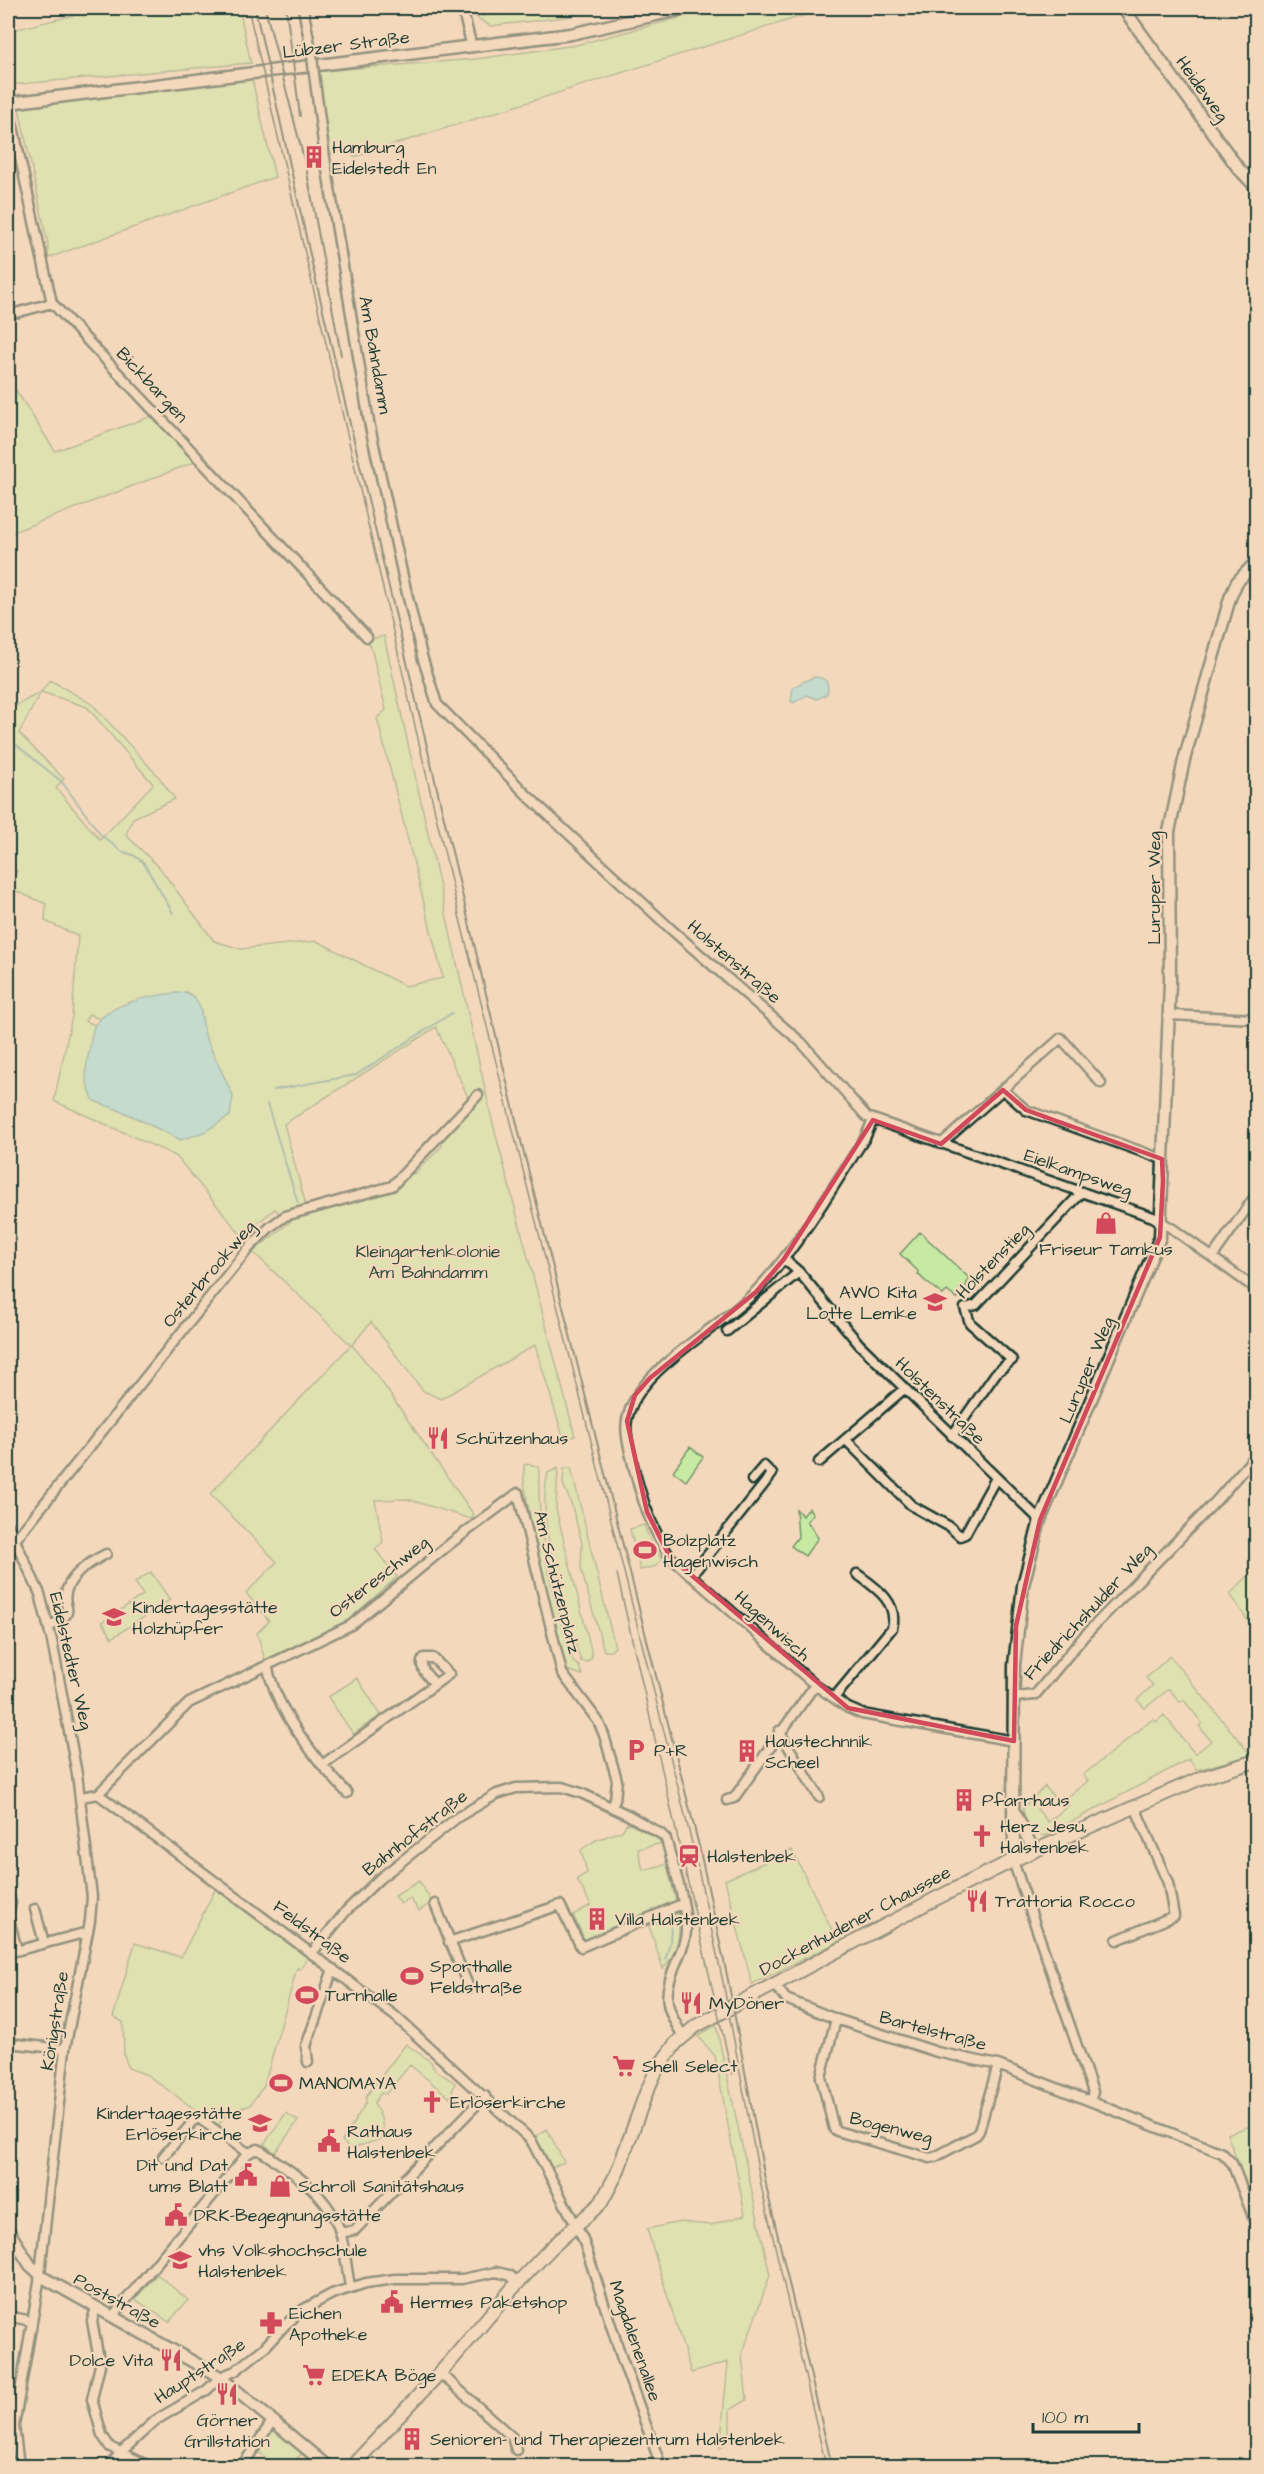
<svg xmlns="http://www.w3.org/2000/svg" width="1264" height="2474" font-family="'Architects Daughter',sans-serif">
<rect width="100%" height="100%" fill="#f4d8bb"/>
<filter id="ink" filterUnits="userSpaceOnUse"><feTurbulence type="fractalNoise" baseFrequency=".0167" numOctaves="2"/><feDisplacementMap in="SourceGraphic" scale="12" xChannelSelector="R" yChannelSelector="G"/><feConvolveMatrix kernelMatrix="1 2 1 2 8 2 1 2 1" color-interpolation-filters="sRGB"/></filter>
<g filter="url(#ink)">
<path fill="#c7eaa3" stroke="#73946c" stroke-width="1.5" fill-rule="evenodd" d="M105,8H239L251,63L9,85L8,31Z
M471,8H478L482,16L572,8H609L566,17L490,26L473,15Z
M717,8H801L805,15L354,157L351,148L328,155L319,71L476,59L576,45Z
M252,79L275,177L48,258V244L19,109L116,94Z
M8,378L55,451L152,416L195,462L8,534Z
M384,636L492,1120L575,1436L564,1440L535,1345L441,1399L423,1391L371,1322L352,1345L376,1374L474,1515L471,1519L407,1499L375,1500L383,1542L375,1549L397,1577L349,1620L265,1660L257,1633L269,1621L246,1593L277,1562L210,1494L351,1345L253,1252L297,1216L393,1189L412,1169L414,1174L442,1146L441,1139L472,1106L436,1027L284,1124L306,1206L293,1209L281,1215L275,1209L242,1236L176,1156L54,1101L72,1016L78,936L45,921L46,904L8,888L17,871L8,863V710L41,692L50,680L92,704L158,776L175,799L133,818L126,835L159,867L214,941L241,949L317,941L405,986L443,978L377,718L386,710L371,647L367,640ZM41,692L87,707L153,784L100,840L56,788L64,779L19,733ZM139,1000L200,1007L205,1036L233,1096L181,1140L124,1112L95,1101L92,1038L95,1025L85,1021L89,1014L101,1020L123,1005Z
M920,1232L969,1278L964,1291L957,1299L947,1291L943,1295L925,1281L918,1274L919,1272L900,1254Z
M690,1447L703,1457L686,1481L673,1471Z
M530,1464L539,1468C537,1535 552,1600 574,1663L579,1666L582,1675L564,1669L533,1535L524,1482V1465Z
M558,1468L556,1509L591,1650L592,1657L587,1662L581,1661L577,1650C565,1596 535,1528 548,1473Z
M564,1468H571L615,1647L611,1651H604L581,1569L582,1543L571,1503L563,1484Z
M809,1508L813,1514L807,1521L818,1538L805,1556L791,1546L798,1537L796,1509L803,1516Z
M644,1525L652,1546L662,1559L656,1566L640,1570L630,1529Z
M1256,1568V1633L1230,1594Z
M151,1572L170,1600L112,1638L102,1622L143,1595L135,1582Z
M1170,1656L1251,1755L1197,1770L1189,1759L1045,1836C1031,1833 1024,1822 1023,1808L1045,1786L1053,1796L1037,1809L1048,1822L1069,1805L1065,1799L1088,1781L1083,1775L1153,1719L1156,1722L1164,1715L1195,1754L1211,1741L1199,1726L1202,1723L1184,1700L1180,1702L1169,1689L1145,1708L1137,1700L1153,1685L1146,1678Z
M357,1678L381,1715L353,1734L328,1697Z
M627,1823L657,1836L662,1843L638,1849L643,1870L667,1864L676,1901L585,1941L573,1915L591,1905L577,1879L587,1873L581,1850L596,1840L622,1831Z
M792,1850L838,1942L752,1984L725,1880Z
M419,1881L432,1902L419,1911L410,1898L401,1904L395,1896Z
M219,1882L310,1953L301,1969L297,1968L264,2086L249,2106L230,2110L218,2126L147,2075L128,2068L124,2055L123,2022L113,2017L135,1943L181,1957Z
M677,1913C682,1934 677,1953 663,1969L649,1926Z
M716,2025L770,2275L742,2355L747,2400L730,2410V2440L720,2448L728,2362L691,2373L647,2229L680,2222L711,2225L745,2215L715,2056L698,2036Z
M406,2044L431,2062L434,2069L455,2083L450,2098L410,2065L386,2094L381,2093L374,2103L381,2118L385,2138L350,2149L342,2141L366,2103V2096Z
M286,2113L298,2121L275,2153L264,2144Z
M1256,2124V2209L1227,2134Z
M547,2129L564,2162L549,2169L533,2138Z
M157,2274L188,2300L169,2322L135,2299Z
M273,2427L303,2452L294,2462L298,2466H278L257,2451Z"/>
<path fill="#8cdde2" stroke="#609d9c" stroke-width="1.5" d="M814,677C826,677 830,683 827,694L817,699L807,695L793,703L791,701L793,687Z
M186,992L194,997L200,1007L205,1036L233,1096L230,1116L204,1132L181,1140L124,1112L94,1101C85,1082 84,1073 89,1052C91,1044 91,1031 95,1025C113,1000 159,994 186,992Z"/>
<g fill="none" stroke-linecap="round" stroke-linejoin="round">
<path stroke="#609d9c" stroke-width="2" d="M8,738L62,782L101,835L121,851L133,855L143,862L173,913
M273,1090L356,1075L452,1013
M267,1104L298,1203
M665,1960L670,1943L671,1925"/>
<g stroke="#1f3d34" stroke-width="13">
<path id="minor" d="M303,8L312,55
M462,8L472,47
M314,74L325,158L369,422L404,581L422,656L437,704L529,797L673,931L802,1043L867,1117L1153,1217L1173,1229L1256,1289
M8,104L52,303L367,637
M8,315L52,303
M1169,1015L1256,1019
M1003,1090L1026,1110L1162,1159
M873,1120L865,1138C831,1189 799,1246 757,1290C721,1329 637,1367 627,1420C624,1435 631,1454 634,1469C642,1501 652,1530 670,1557L815,1685L848,1708L862,1714L1014,1741
M941,1144L1061,1038L1101,1083
M1213,1256L1256,1195
M784,1259L799,1272L859,1344L1040,1520
M727,1331L799,1272
M952,1436L996,1373L1012,1360L970,1323L965,1308L976,1305L1082,1192
M846,1440L911,1505
M819,1462L904,1389
M914,1507L950,1527L960,1536L965,1534L996,1478
M8,1525L40,1594L52,1641L77,1774L92,1897L90,1921L65,2049L39,2282L14,2426L19,2466
M15,1540L249,1248L270,1227L285,1216L392,1186L478,1095
M691,1576L772,1474L764,1466L752,1480
M49,1627C82,1609 59,1610 67,1589C73,1573 92,1561 106,1554
M267,1665C275,1703 298,1734 322,1765C365,1734 407,1705 449,1674L433,1658H424C417,1667 429,1677 435,1684
M1015,1697L1035,1695L1085,1635L1217,1500L1256,1455
M834,1698L892,1628C899,1602 875,1587 857,1574
M779,1731L819,1797
M322,1765L347,1793
M98,1794L395,2016L531,2140L583,2239L622,2359L661,2466
M81,1797L98,1794L189,1703L351,1625L451,1543L518,1493L562,1673L598,1721L604,1735L617,1780L615,1800L612,1807
M727,1800L734,1798L815,1685
M1013,1861L1093,2092L1090,2101
M8,1893L11,1903L8,1915L17,1950
M435,1904L469,1988
M35,1909L44,1943
M1117,1940L1174,1916L1168,1883L1135,1807
M449,1942L560,1905L581,1947L682,1904
M8,1953L88,1932
M312,1953L346,1911L379,1879L458,1817L497,1794L516,1788L562,1787L581,1793L628,1815L661,1834L666,1839C673,1867 687,1903 686,1931C686,1940 682,1949 678,1958C664,1993 662,2003 683,2036
M774,1984L786,1999L836,2019L937,2052L998,2065L1222,2153L1232,2163L1256,2224
M836,2019L821,2077L834,2129L837,2131L930,2158L935,2157L976,2135L979,2131L998,2065
M8,2043L65,2049
M308,2062L306,2046L333,1969
M163,2157L197,2117L248,2153
M340,2233L355,2230L485,2096
M8,2254L19,2249
M96,2308L92,2321L100,2365L92,2399L102,2435L110,2447L149,2466
M8,2316L31,2321
M112,2317L248,2153L258,2149C288,2169 325,2191 338,2226C345,2244 346,2267 350,2286
M440,2373L512,2437L516,2450
M110,2466L120,2453L156,2420L207,2390L220,2377L235,2371L264,2348L285,2325L304,2309L332,2294L366,2283L395,2279H462L496,2272L509,2275L518,2282
M242,2466L273,2420
M1255,2466L1256,2465"/>
</g>
<g stroke="#1f3d34" stroke-width="15">
<path id="tertiary" d="M1123,8L1238,168L1256,187
M8,103L571,34L687,8
M1015,1813L1034,1851
M1020,1857L1014,1840L1013,1826L1014,1665L1023,1585L1040,1520L1160,1237L1170,982L1169,832L1184,760L1230,598L1237,582L1256,562
M8,2230L30,2265L44,2278L220,2377L327,2466"/>
</g>
<g stroke="#1f3d34" stroke-width="16">
<path id="secondary" d="M352,2466L450,2362L512,2289L552,2247L601,2203L617,2173L646,2093L657,2069L676,2043L696,2026L933,1900L1020,1857L1201,1778L1256,1761"/>
</g>
<use href="#minor" stroke="#f4d8bb" stroke-width="8"/>
<use href="#tertiary" stroke="#f4d8bb" stroke-width="10"/>
<use href="#secondary" stroke="#f4d8bb" stroke-width="12"/>
<path stroke="#1f3d34" stroke-width="1.5" d="M248,8L459,915L695,1855L723,1982L762,2190L826,2466
M617,1574L732,2074"/>
<path stroke="#1f3d34" stroke-width="2" d="M255,8L315,277L522,1145L699,1846L728,1980L767,2190L832,2466
M265,8L306,167L341,355
M286,8L300,116"/>
<g stroke="#1f3d34" stroke-width="13" stroke-linecap="butt">
<path id="minor-bridge" d="M312,55L314,74"/>
</g>
<use href="#minor-bridge" stroke="#f4d8bb" stroke-width="8"/>
</g>
</g>
<path d="M0 0H1264V2474H0ZM1003,1090L1026,1110L1162,1159L1163,1181L1160,1237L1040,1520L1016,1626L1014,1741L848,1708L670,1557L647,1512L627,1421L635,1395L650,1378L756,1292L784,1259L873,1120L941,1144Z" fill="#f4d8bb" fill-opacity=".55" fill-rule="evenodd"/>
<path fill="none" stroke="#d1495b" stroke-width="4.5" stroke-linejoin="round" d="M1003,1090L1026,1110L1162,1159L1163,1181L1160,1237L1040,1520L1016,1626L1014,1741L848,1708L670,1557L647,1512L627,1421L635,1395L650,1378L756,1292L784,1259L873,1120L941,1144Z"/>
<defs>
<g id="building-bare" transform="scale(1.8)"><path d="M-4-6H4V6H1V3H-1V6H-4ZM-2.5-4.3h1.7v1.8h-1.7ZM.8-4.3h1.7v1.8H.8ZM-2.5-1h1.7V.8h-1.7ZM.8-1h1.7V.8H.8Z" fill="#d1495b" stroke="#f4d8bb" stroke-width="2.5" paint-order="stroke"/></g>
<g id="shop-bare" transform="scale(1.8)"><path d="M-5-2.5h2.3a2.7 3.5 0 0 1 5.4 0H5L5.5 6h-11ZM-1.5-2.5h3a1.5 2.3 0 0 0-3 0Z" fill="#d1495b" stroke="#f4d8bb" stroke-width="2.5" paint-order="stroke"/></g>
<g id="school-bare" transform="scale(1.8)"><path d="M0-5L7-2L0 1L-7-2ZM-4 1L0 2.5L4 1V4Q0 6-4 4Z" fill="#d1495b" stroke="#f4d8bb" stroke-width="2.5" paint-order="stroke"/></g>
<g id="restaurant-bare" transform="scale(1.8)"><path d="M-5-6h1v4h1v-4h1v4h1v-4h1v5L-1.5 .5V6h-2V.5L-5-1ZM5-6V6H3V1.5H1.5Q1.5-4 5-6Z" fill="#d1495b" stroke="#f4d8bb" stroke-width="2.5" paint-order="stroke"/></g>
<g id="stadium-bare" transform="scale(1.8)"><path d="M0-5a6.5 5 0 1 0 0 10a6.5 5 0 1 0 0-10ZM-3.5-1.8h7v3.6h-7Z" fill="#d1495b" stroke="#f4d8bb" stroke-width="2.5" paint-order="stroke"/></g>
<g id="parking-bare" transform="scale(1.8)"><path d="M-3.5-5.5H1a3.5 3.5 0 0 1 0 7H-1V5.5H-3.5ZM-1-3.4V-.6H.8a1.4 1.4 0 0 0 0-2.8Z" fill="#d1495b" stroke="#f4d8bb" stroke-width="2.5" paint-order="stroke"/></g>
<g id="church-bare" transform="scale(1.8)"><path d="M-1.2-6h2.4v3.5h3.3v2.4h-3.3V6h-2.4V-.1h-3.3v-2.4h3.3Z" fill="#d1495b" stroke="#f4d8bb" stroke-width="2.5" paint-order="stroke"/></g>
<g id="station-bare" transform="scale(1.8)"><path d="M-3-6H3Q5-6 5-4V2Q5 4 3 4L4.5 6H3L1.5 4h-3L-3 6H-4.5L-3 4Q-5 4-5 2V-4Q-5-6-3-6ZM-3.5-4v3h7v-3ZM-3.5 1v1.5H-2V1ZM2 1v1.5H3.5V1Z" fill="#d1495b" stroke="#f4d8bb" stroke-width="2.5" paint-order="stroke"/></g>
<g id="supermarket-bare" transform="scale(1.8)"><path d="M-6-5.5h2.5l.6 2H6L4.5 2H-2.5L-4.4-4H-6ZM-1.5 3.2a1.3 1.3 0 1 0 .1 0ZM3 3.2a1.3 1.3 0 1 0 .1 0Z" fill="#d1495b" stroke="#f4d8bb" stroke-width="2.5" paint-order="stroke"/></g>
<g id="civic-bare" transform="scale(1.8)"><path d="M-.6-6.5H3V-4.5H.6V-3L4-1V1h2V6H-6V1h2V-1L-.6-3ZM-1.2 2.5V6h2.4V2.5Z" fill="#d1495b" stroke="#f4d8bb" stroke-width="2.5" paint-order="stroke"/></g>
<g id="university-bare" transform="scale(1.8)"><path d="M0-5L7-2L0 1L-7-2ZM-4 1L0 2.5L4 1V4Q0 6-4 4Z" fill="#d1495b" stroke="#f4d8bb" stroke-width="2.5" paint-order="stroke"/></g>
<g id="pharmacy-bare" transform="scale(1.8)"><path d="M-2-6h4v4h4v4h-4v4h-4v-4h-4v-4h4Z" fill="#d1495b" stroke="#f4d8bb" stroke-width="2.5" paint-order="stroke"/></g>
</defs>
<g fill-rule="evenodd">
<use href="#building-bare" x="314" y="157"/>
<use href="#shop-bare" x="1106" y="1223"/>
<use href="#school-bare" x="935" y="1302"/>
<use href="#restaurant-bare" x="438" y="1438"/>
<use href="#stadium-bare" x="645" y="1550"/>
<use href="#school-bare" x="114" y="1617"/>
<use href="#parking-bare" x="636" y="1750"/>
<use href="#building-bare" x="747" y="1751"/>
<use href="#building-bare" x="964" y="1800"/>
<use href="#church-bare" x="982" y="1836"/>
<use href="#station-bare" x="689" y="1856"/>
<use href="#restaurant-bare" x="977" y="1901"/>
<use href="#building-bare" x="597" y="1919"/>
<use href="#stadium-bare" x="412" y="1976"/>
<use href="#stadium-bare" x="307" y="1995"/>
<use href="#restaurant-bare" x="691" y="2003"/>
<use href="#supermarket-bare" x="624" y="2066"/>
<use href="#stadium-bare" x="281" y="2083"/>
<use href="#church-bare" x="432" y="2102"/>
<use href="#school-bare" x="260" y="2123"/>
<use href="#civic-bare" x="329" y="2141"/>
<use href="#civic-bare" x="246" y="2175"/>
<use href="#shop-bare" x="280" y="2186"/>
<use href="#civic-bare" x="176" y="2215"/>
<use href="#university-bare" x="180" y="2260"/>
<use href="#civic-bare" x="392" y="2302"/>
<use href="#pharmacy-bare" x="271" y="2323"/>
<use href="#restaurant-bare" x="171" y="2360"/>
<use href="#supermarket-bare" x="314" y="2375"/>
<use href="#restaurant-bare" x="227" y="2394"/>
<use href="#building-bare" x="412" y="2439"/>
</g>
<g text-anchor="middle" dominant-baseline="central" stroke-width="4.5" stroke-linejoin="round" paint-order="stroke">
<g font-size="18" fill="#1f3d34" stroke="#f4d8bb">
<text transform="translate(346 45) rotate(-7)">Lübzer Straße</text>
<text transform="translate(1202 89) rotate(54)">Heideweg</text>
<text transform="translate(375 355) rotate(80)">Am Bahndamm</text>
<text transform="translate(152 385) rotate(47)">Bickbargen</text>
<text transform="translate(1154 888) rotate(-90)">Luruper Weg</text>
<text transform="translate(734 962) rotate(41)">Holstenstraße</text>
<text transform="translate(1078 1173) rotate(19)">Eielkampsweg</text>
<text transform="translate(993 1261) rotate(-46)">Holstenstieg</text>
<text transform="translate(209 1274) rotate(-50)">Osterbrookweg</text>
<text transform="translate(1087 1370) rotate(-67)">Luruper Weg</text>
<text transform="translate(940 1401) rotate(44)">Holstenstraße</text>
<text transform="translate(379 1577) rotate(-38)">Ostereschweg</text>
<text transform="translate(557 1582) rotate(76)">Am Schützenplatz</text>
<text transform="translate(1088 1612) rotate(-47)">Friedrichshulder Weg</text>
<text transform="translate(772 1626) rotate(42)">Hagenwisch</text>
<text transform="translate(71 1661) rotate(77)">Eidelstedter Weg</text>
<text transform="translate(415 1833) rotate(-38)">Bahnhofstraße</text>
<text transform="translate(855 1921) rotate(-28)">Dockenhudener Chaussee</text>
<text transform="translate(312 1932) rotate(37)">Feldstraße</text>
<text transform="translate(55 2021) rotate(-81)">Königstraße</text>
<text transform="translate(933 2031) rotate(15)">Bartelstraße</text>
<text transform="translate(891 2128) rotate(14)">Bogenweg</text>
<text transform="translate(117 2301) rotate(29)">Poststraße</text>
<text transform="translate(635 2341) rotate(71)">Magdalenenallee</text>
<text transform="translate(200 2371) rotate(-33)">Hauptstraße</text>
</g>
<g font-size="18" fill="#1f3d34" stroke="#f4d8bb" text-anchor="start">
<text x="332" y="147">Hamburg<tspan x="332" dy="21">Eidelstedt En</tspan></text>
<text x="1106" y="1249" text-anchor="middle">Friseur Tamkus</text>
<text x="917" y="1292" text-anchor="end">AWO Kita<tspan x="917" dy="21">Lotte Lemke</tspan></text>
<text x="456" y="1438">Schützenhaus</text>
<text x="663" y="1540">Bolzplatz<tspan x="663" dy="21">Hagenwisch</tspan></text>
<text x="132" y="1607">Kindertagesstätte<tspan x="132" dy="21">Holzhüpfer</tspan></text>
<text x="765" y="1741">Haustechnnik<tspan x="765" dy="21">Scheel</tspan></text>
<text x="654" y="1750">P+R</text>
<text x="982" y="1800">Pfarrhaus</text>
<text x="1000" y="1826">Herz Jesu,<tspan x="1000" dy="21">Halstenbek</tspan></text>
<text x="707" y="1856">Halstenbek</text>
<text x="995" y="1901">Trattoria Rocco</text>
<text x="615" y="1919">Villa Halstenbek</text>
<text x="430" y="1966">Sporthalle<tspan x="430" dy="21">Feldstraße</tspan></text>
<text x="325" y="1995">Turnhalle</text>
<text x="709" y="2003">MyDöner</text>
<text x="642" y="2066">Shell Select</text>
<text x="299" y="2083">MANOMAYA</text>
<text x="450" y="2102">Erlöserkirche</text>
<text x="242" y="2113" text-anchor="end">Kindertagesstätte<tspan x="242" dy="21">Erlöserkirche</tspan></text>
<text x="347" y="2131">Rathaus<tspan x="347" dy="21">Halstenbek</tspan></text>
<text x="228" y="2165" text-anchor="end">Dit und Dat<tspan x="228" dy="21">ums Blatt</tspan></text>
<text x="298" y="2186">Schroll Sanitätshaus</text>
<text x="194" y="2215">DRK-Begegnungsstätte</text>
<text x="198" y="2250">vhs Volkshochschule<tspan x="198" dy="21">Halstenbek</tspan></text>
<text x="410" y="2302">Hermes Paketshop</text>
<text x="289" y="2313">Eichen<tspan x="289" dy="21">Apotheke</tspan></text>
<text x="153" y="2360" text-anchor="end">Dolce Vita</text>
<text x="332" y="2375">EDEKA Böge</text>
<text x="227" y="2420" text-anchor="middle">Görner<tspan x="227" dy="21">Grillstation</tspan></text>
<text x="430" y="2439">Senioren- und Therapiezentrum Halstenbek</text>
</g>
<g font-size="18" fill="#304e3f" stroke="#f4d8bb">
<text x="428" y="1251">Kleingartenkolonie<tspan x="428" dy="21">Am Bahndamm</tspan></text>
</g>
</g>
<rect width="1264" height="2474" fill="none" stroke="#f4d8bb" stroke-width="30"/>
<rect x="15" y="15" width="1234" height="2444" fill="none" stroke="#1f3d34" stroke-width="2" filter="url(#ink)"/>
<path d="M1033 2423v9h106v-9" fill="none" stroke="#1f3d34" stroke-width="3"/>
<text x="1042" y="2423" font-size="18" fill="#1f3d34" stroke="#f4d8bb" stroke-width="4.5" paint-order="stroke">100 m</text>
</svg>
